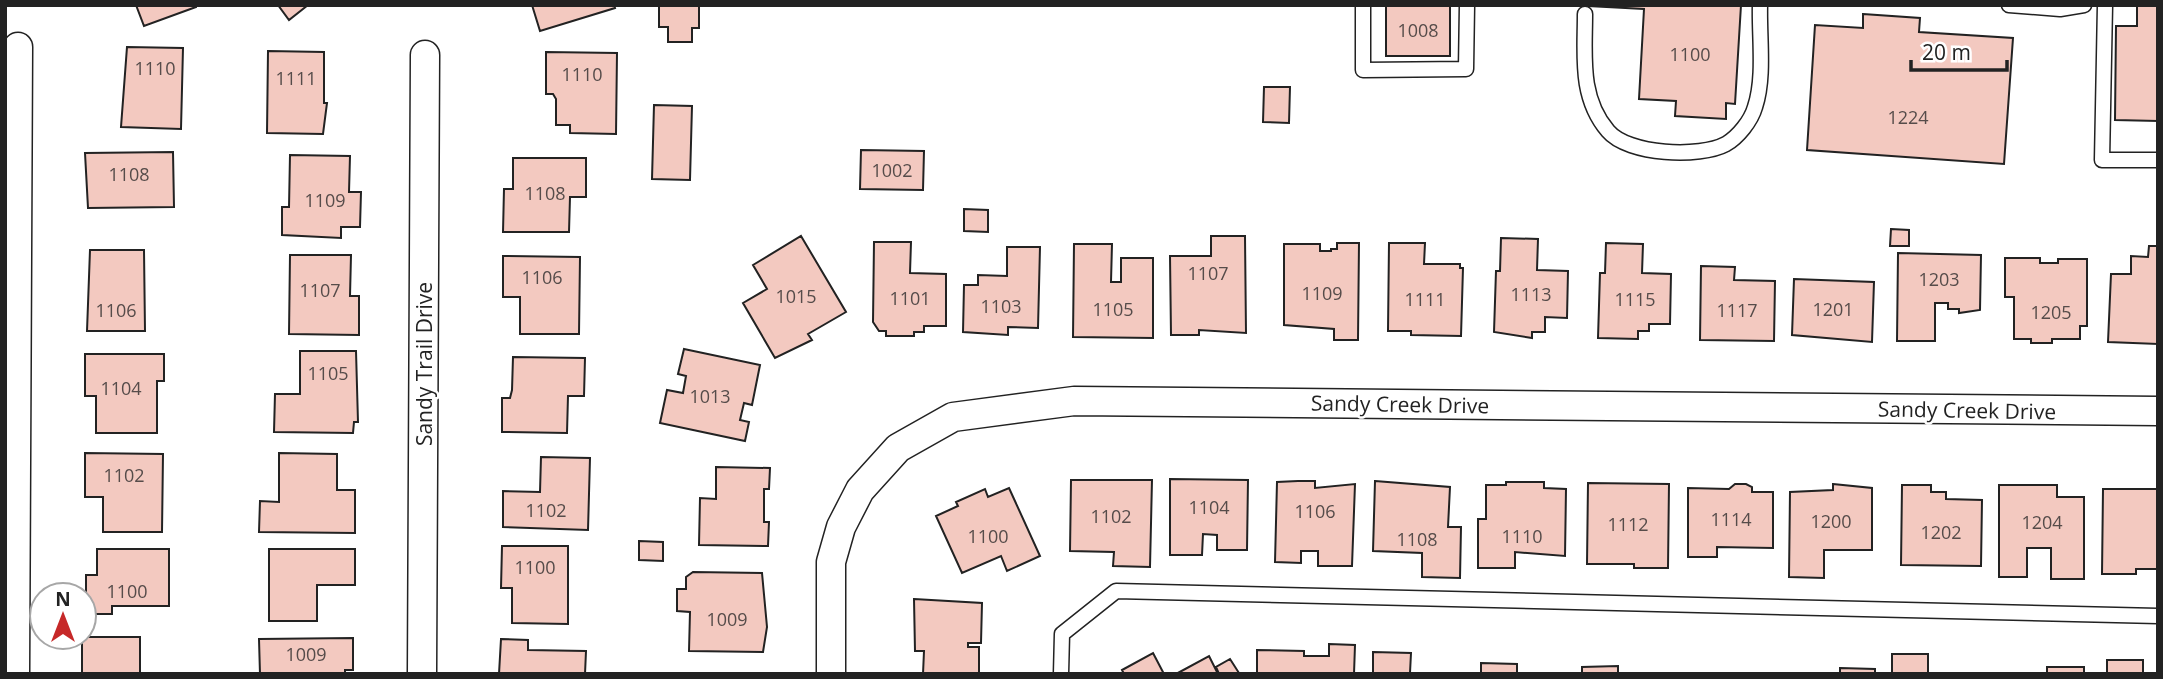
<svg xmlns="http://www.w3.org/2000/svg" width="2163" height="679" font-family="'Open Sans',sans-serif">
<rect width="100%" height="100%" fill="#fff"/>
<path fill="#f3c9c0" stroke="#222" stroke-width="2" d="M136,5H196V7L144,26Z
M278,5H308L289,20Z
M532,5H614L615,8L540,31Z
M659,5H699V28H692V42H668V27H659Z
M1386,5H1450V56H1386Z
M1569,5H1741L1735,104L1726,103V119L1675,116L1676,101L1639,99L1644,9Z
M2137,5H2158V121L2115,120L2116,26H2137Z
M1863,14L1920,18L1919,32L2013,38L2004,164L1807,150L1815,25L1863,28Z
M127,47L183,48L181,129L121,127Z
M268,51L324,52V103H327L323,134L267,133Z
M546,52L617,53L616,134L570,133V125H556V99L553,94H546Z
M1264,87H1290L1289,123L1263,122Z
M654,105L692,106L690,180L652,179Z
M861,150L924,151L923,190L860,189Z
M173,152L174,207L88,208L85,153Z
M290,155L350,156L349,192H361L360,227H341V238L282,235V207H289Z
M513,158H586V197H570L569,232H503L504,189H513Z
M964,209L988,210V232L964,231Z
M1891,229L1909,230V246H1890Z
M801,236L846,312L808,334L812,340L775,358L743,303L767,289L753,265Z
M1211,236H1245L1246,333L1199,330V335H1171L1170,256H1211Z
M1501,238L1538,239L1537,270L1568,271L1567,318L1545,317V332H1532V338L1494,332L1496,271H1500Z
M874,242H911L910,273L946,274V326H924V332H914V336H886V331H879L873,322Z
M1337,243H1359L1358,340H1334V329L1284,325V244H1320V251H1331V249H1337Z
M1389,243H1425L1424,264H1460V268H1463L1461,336L1411,335V331H1388Z
M1606,243L1643,244L1642,273L1671,274L1670,324H1649V331H1638V339L1598,338L1600,273H1605Z
M1074,244H1112L1111,282H1121V258H1153V338L1073,337Z
M2149,246H2158V344L2108,342L2111,274H2131V256L2148,257Z
M1007,247H1040L1038,328L1008,327V335L963,332L964,285H978V275L1007,276Z
M90,250H144L145,331H87Z
M1898,253L1981,255L1980,310L1959,313V309H1948V303H1935V341H1897Z
M290,255H351L350,296H359V335L289,334Z
M503,256L580,257L579,334H520V297H503Z
M2005,258H2040V263H2058V259H2087V326H2080V339H2052V343H2031V339H2014V297H2005Z
M1701,266L1735,267L1734,280L1775,281L1774,341L1700,340Z
M1794,279L1874,282L1872,342L1792,335Z
M684,349L760,365L752,405L744,403L740,420L749,422L745,441L660,423L667,390L683,393L686,376L678,374Z
M300,351H356L358,422H354L353,433L274,432L275,394H300Z
M85,354H164V381H157V433H96V396H85Z
M513,357L585,358L584,396H568L567,433L502,432V398H510L512,390Z
M85,453L163,454L162,532H103V497H85Z
M279,453L337,454V490H355V533L259,532L260,501L279,502Z
M541,457L590,458L588,530L503,527V491L540,492Z
M716,467L770,468L769,489H764V522H769L768,546L699,545L700,498L716,499Z
M1170,479L1248,480L1247,550H1217V535L1203,534L1202,555H1170Z
M1071,480H1152L1150,567L1113,566L1114,552L1070,551Z
M1298,481H1315V488L1355,484L1352,566H1318V551H1301V563L1275,562L1277,482Z
M1375,481L1450,487L1448,527H1461L1460,578L1422,577V553L1373,551Z
M1506,482H1544V488L1566,489L1565,556L1515,552V568H1478V519H1486V485H1506Z
M1588,483L1669,484L1668,568H1634V564H1587Z
M1735,484H1746L1752,487V492H1773V548L1717,547V557H1688V488L1729,489Z
M1833,484L1872,488V550H1824V578L1789,577L1790,492L1833,490Z
M1902,485H1931V492H1946V499L1982,500L1981,566L1901,565Z
M1999,485H2057V497H2084V579H2051V548H2027V577H1999Z
M1009,488L1040,556L1007,571L1001,556L962,573L936,516L958,506L956,502L985,489L988,497Z
M2103,489H2158V569H2136V574H2102Z
M639,541L663,542V561L639,560Z
M502,546H568V624L512,623V588H501Z
M97,549H169V606H112V614H86V575H97Z
M269,549H355V585H317V621H269Z
M693,572L762,573L767,627L763,652L689,651L690,612L677,611V589H686V577Z
M914,599L982,603L981,643H968V647H979V674H923L924,651H915Z
M82,637H140V674H82Z
M353,638V670H345V674H260L259,639Z
M501,639L528,640V650L586,651L585,674H499Z
M1329,644L1355,645L1354,674H1257V650L1304,651V656H1329Z
M1373,652L1411,653L1410,673L1427,674H1373Z
M1153,653L1164,674H1124L1122,670Z
M1892,654H1928V674H1892Z
M1209,656L1218,674H1176Z
M1230,659L1239,673L1219,674L1216,667Z
M2107,660H2143V674H2107Z
M1481,663L1517,664V674H1481Z
M1618,666V674H1582V667Z
M2047,667H2084V674H2047Z
M1840,668L1875,669V674H1840Z"/>
<g fill="none" stroke-linecap="round" stroke-linejoin="round">
<g stroke="#222" stroke-width="17">
<path id="service" d="M1363,5V70L1466,69L1467,5
M2009,5L2060,9L2084,5
M2105,5L2102,160H2158
M1585,14C1585,55 1579,97 1608,131C1628,155 1700,158 1726,144C1738,137 1751,121 1755,107C1765,77 1759,37 1760,5
M1061,674L1062,634L1116,591L2158,616"/>
</g>
<g stroke="#222" stroke-width="31">
<path id="minor" d="M15,674L18,47
M422,674L425,55
M831,674V562L841,527L860,490L898,448L953,417L1074,401L2158,411"/>
</g>
<use href="#service" stroke="#fff" stroke-width="14"/>
<use href="#minor" stroke="#fff" stroke-width="28"/>
</g>
<g text-anchor="middle" dominant-baseline="central" stroke-width="5" stroke-linejoin="round" paint-order="stroke">
<g font-size="18" fill="#564c4a">
<text x="1418" y="30">1008</text>
<text x="1690" y="54">1100</text>
<text x="155" y="68">1110</text>
<text x="582" y="74">1110</text>
<text x="296" y="78">1111</text>
<text x="1908" y="117">1224</text>
<text x="892" y="170">1002</text>
<text x="129" y="174">1108</text>
<text x="545" y="193">1108</text>
<text x="325" y="200">1109</text>
<text x="1208" y="273">1107</text>
<text x="542" y="277">1106</text>
<text x="1939" y="279">1203</text>
<text x="320" y="290">1107</text>
<text x="1322" y="293">1109</text>
<text x="1531" y="294">1113</text>
<text x="796" y="296">1015</text>
<text x="910" y="298">1101</text>
<text x="1425" y="299">1111</text>
<text x="1635" y="299">1115</text>
<text x="1001" y="306">1103</text>
<text x="1113" y="309">1105</text>
<text x="1833" y="309">1201</text>
<text x="116" y="310">1106</text>
<text x="1737" y="310">1117</text>
<text x="2051" y="312">1205</text>
<text x="328" y="373">1105</text>
<text x="121" y="388">1104</text>
<text x="710" y="396">1013</text>
<text x="124" y="475">1102</text>
<text x="1209" y="507">1104</text>
<text x="546" y="510">1102</text>
<text x="1315" y="511">1106</text>
<text x="1111" y="516">1102</text>
<text x="1731" y="519">1114</text>
<text x="1831" y="521">1200</text>
<text x="2042" y="522">1204</text>
<text x="1628" y="524">1112</text>
<text x="1941" y="532">1202</text>
<text x="988" y="536">1100</text>
<text x="1522" y="536">1110</text>
<text x="1417" y="539">1108</text>
<text x="535" y="567">1100</text>
<text x="127" y="591">1100</text>
<text x="727" y="619">1009</text>
<text x="306" y="654">1009</text>
</g>
<g font-size="21" fill="#222" stroke="#fff">
<text transform="translate(424 364) rotate(-90)">Sandy Trail Drive</text>
<text transform="translate(1400 404) rotate(1)">Sandy Creek Drive</text>
<text transform="translate(1967 410) rotate(1)">Sandy Creek Drive</text>
</g>
</g>
<rect width="2163" height="679" fill="none" stroke="#222222" stroke-width="14"/>
<g transform="translate(63 616)"><circle r="33" fill="#ffffff" stroke="#a7a7a7" stroke-width="2"/>
<path d="M0-5L12 26L0 18L-12 26Z" fill="#c62828"/>
<text y="-10" font-size="19" font-weight="bold" text-anchor="middle" fill="#222222">N</text>
</g>
<path d="M1911 60v10h96v-10" fill="none" stroke="#222222" stroke-width="3.5"/>
<text x="1922" y="60" font-size="21" fill="#222222" stroke="#ffffff" stroke-width="5" paint-order="stroke">20 m</text>
</svg>
